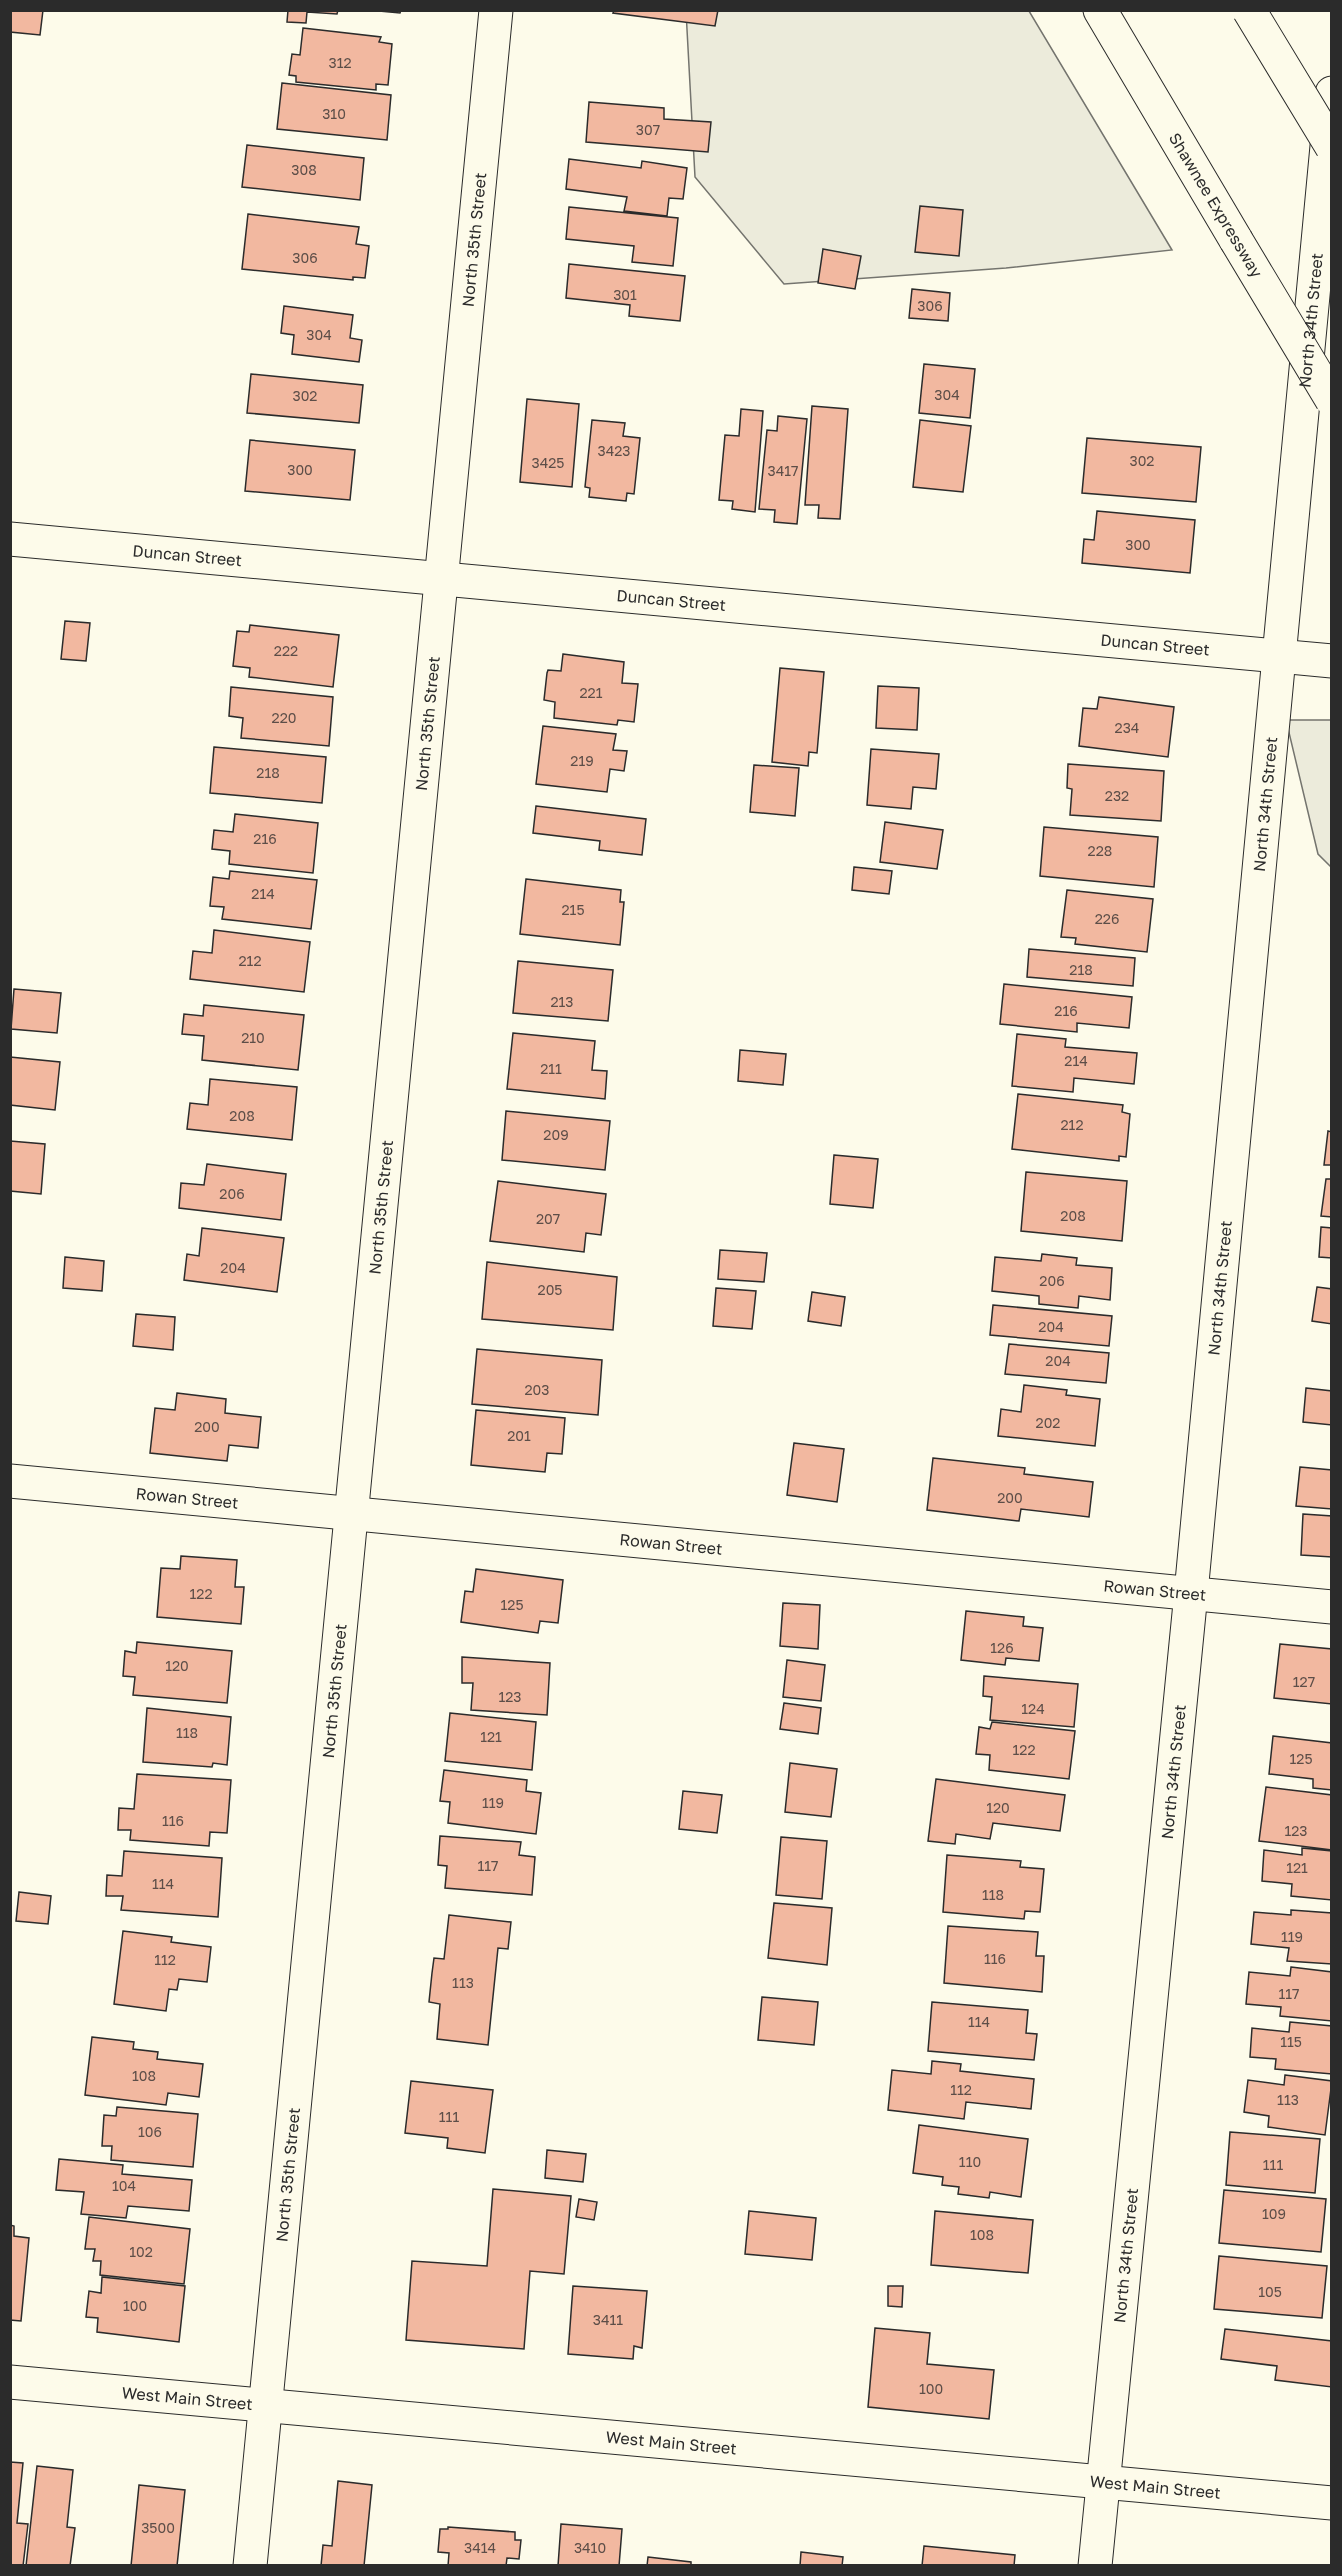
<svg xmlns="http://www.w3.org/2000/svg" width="1342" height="2576" font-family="'Golos Text',sans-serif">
<rect width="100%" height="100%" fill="#fdfbea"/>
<path fill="#ecebdb" stroke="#74746e" stroke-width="1.5" d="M686,11H1029L1172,250L1006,268L784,284L695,177Z
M1286,720H1331V867L1318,854Z"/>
<path fill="#f2b8a0" stroke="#2b2b2b" stroke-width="1.5" d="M10,10H43L40,35L10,32Z
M288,10H338L337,14L307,12L306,23L287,22Z
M368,10H401L400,13Z
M614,10H718L715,26L613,13Z
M303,28L381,37L379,42L392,44L388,85L376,84V90L296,82V76L289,75L292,54L300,55Z
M282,83L391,95L387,140L277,129Z
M589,102L664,108V119L711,122L708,152L586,142Z
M247,145L364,158L360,200L242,187Z
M569,159L641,168L642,161L687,168L683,199L669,198L667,216L624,211L627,197L566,189Z
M920,206L963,210L959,256L915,252Z
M569,207L678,218L673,266L632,262L634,246L566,239Z
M248,214L359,227L356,244L369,246L365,278L353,277V280L242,269Z
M823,249L861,256L855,289L818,283Z
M569,264L685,276L680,321L629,316L630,305L566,298Z
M912,289L950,293L948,321L909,318Z
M284,306L353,315L350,338L362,340L359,362L292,354L294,335L281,333Z
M924,364L975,369L970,418L919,413Z
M251,374L363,385L359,423L247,413Z
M527,399L579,404L572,487L520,482Z
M812,406L848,409L840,519L818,518L819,505H805Z
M741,409L763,411L755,512L732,509L733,501L719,500L725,435L739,436Z
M778,416L807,419L797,524L774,522L775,510L759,509L767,430L777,431Z
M592,420L625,423L623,436L640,438L634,494L627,493L626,501L589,497L590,488L585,487Z
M920,420L971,426L963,492L913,487Z
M1087,438L1201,447L1196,502L1082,493Z
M250,440L355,450L350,500L245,491Z
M1097,511L1195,520L1190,573L1082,563L1084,539L1094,540Z
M65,621L90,623L86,661L61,659Z
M250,625L339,635L333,687L249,677L250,668L233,666L237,631L249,632Z
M563,654L624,662L622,683L638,684L634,722L618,720L617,725L554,718L555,702L544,700L547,673L548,670L561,671Z
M780,668L824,672L817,753L809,752L808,766L772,762Z
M878,686L919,688L917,730L876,728Z
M231,687L333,697L329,746L241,738L243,718L229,716Z
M1099,697L1174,707L1168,757L1079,746L1083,708L1097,709Z
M543,726L616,734L613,750L627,751L624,771L610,769L607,792L536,784Z
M214,747L326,757L322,803L210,793Z
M871,749L939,754L936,789L913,787L911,809L867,805Z
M1068,764L1164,771L1161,821L1070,815L1072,789L1067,788Z
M754,765L799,768L795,816L750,812Z
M536,806L646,819L642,855L599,850L600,841L533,833Z
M235,814L318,823L313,873L229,864L230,851L212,849L214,830L233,832Z
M885,822L943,830L937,869L880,862Z
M1044,827L1158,837L1154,887L1040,876Z
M854,867L892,871L889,894L852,890Z
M230,871L317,880L311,929L222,919L224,907L210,906L213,877L229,879Z
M526,879L621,890L620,902H624L620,945L520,934Z
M1067,890L1153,899L1147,952L1075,944L1076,938L1061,937Z
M214,930L310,942L304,992L190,979L193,951L212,953Z
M1029,949L1135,958L1133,986L1027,977Z
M518,961L613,970L608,1021L513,1013Z
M1004,984L1132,997L1129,1028L1077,1023V1032L1000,1024Z
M14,989L61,993L57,1033L11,1029Z
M204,1005L304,1015L298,1070L202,1060L204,1036L182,1034L184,1014L203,1016Z
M513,1033L595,1041L592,1070L607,1071L605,1099L507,1089Z
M1017,1034L1066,1039L1065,1047L1137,1053L1134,1084L1074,1078L1073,1092L1012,1086Z
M740,1050L786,1054L783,1085L738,1081Z
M10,1057L60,1062L55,1110L10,1105Z
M210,1079L297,1087L292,1140L187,1129L190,1103L208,1105Z
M1018,1094L1123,1105L1122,1112L1130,1114L1126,1157L1119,1156V1161L1012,1149Z
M506,1111L610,1121L605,1170L502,1160Z
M1328,1131L1332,1132V1165H1324Z
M10,1141L45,1144L41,1194L10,1191Z
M834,1155L878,1159L873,1208L830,1204Z
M207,1164L286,1174L281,1220L179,1208L181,1183L204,1185Z
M1026,1172L1127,1181L1122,1241L1021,1231Z
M1326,1179H1332V1217L1321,1216Z
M498,1181L606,1194L601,1235L586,1233L584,1252L490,1241Z
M1321,1227L1332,1228V1258L1319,1257Z
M202,1228L284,1238L277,1292L184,1280L187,1254L199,1256Z
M720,1250L767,1253L764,1282L718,1279Z
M1042,1254L1077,1258L1076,1265L1112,1268L1110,1300L1079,1296L1078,1308L1039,1304V1296L992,1291L995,1257L1041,1261Z
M65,1257L104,1261L102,1291L63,1288Z
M487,1262L617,1277L613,1330L482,1319Z
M1317,1287L1332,1289V1324L1312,1321Z
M716,1288L756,1291L752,1329L713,1326Z
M812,1292L845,1297L841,1326L808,1321Z
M993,1305L1112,1316L1109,1346L990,1335Z
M136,1314L175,1317L173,1350L133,1346Z
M1009,1344L1109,1353L1106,1383L1005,1374Z
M477,1349L602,1360L598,1415L472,1404Z
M1024,1385L1067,1390L1066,1395L1100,1399L1095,1446L998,1436L1001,1409L1021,1412Z
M1306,1388L1332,1391V1425L1303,1422Z
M177,1393L226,1399L225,1413L261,1417L258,1448L229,1445L227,1461L150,1453L155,1408L175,1410Z
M476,1410L565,1418L562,1454L547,1453L545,1472L471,1465Z
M794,1443L844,1449L837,1502L787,1495Z
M933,1458L1025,1468L1024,1474L1093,1482L1089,1517L1021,1509L1019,1521L927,1510Z
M1300,1467L1332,1470V1509L1296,1506Z
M1303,1514L1332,1516V1557L1301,1555Z
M181,1556L237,1560L235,1587H244L241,1624L157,1617L161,1568L180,1569Z
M476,1569L563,1580L558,1623L540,1621L538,1633L461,1622L465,1591L473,1592Z
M783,1603L820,1605L818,1649L780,1646Z
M966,1611L1024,1617L1023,1626L1043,1628L1039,1661L1006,1658L1005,1665L961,1660Z
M137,1642L232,1651L227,1703L133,1695L135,1677L123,1676L125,1651L136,1653Z
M1280,1644L1332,1649V1704L1274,1698Z
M462,1657L550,1663L547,1715L471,1710L473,1683H462Z
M787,1660L825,1665L821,1701L783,1697Z
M984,1676L1078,1684L1074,1727L990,1720L992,1697L983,1696Z
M784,1703L821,1708L818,1734L780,1729Z
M147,1708L231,1717L227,1765L213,1763L212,1767L143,1762Z
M450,1713L536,1722L532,1770L445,1761Z
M992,1722L1075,1731L1069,1779L989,1770L990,1755L976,1754L979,1727L990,1729Z
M1273,1736L1332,1743V1790L1313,1788V1779L1269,1774Z
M790,1763L837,1769L831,1817L785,1812Z
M444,1770L527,1780L526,1791L541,1793L536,1834L448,1823L450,1802L440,1801Z
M137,1774L231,1780L227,1833L210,1832L209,1846L130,1840L131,1830H118L119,1808L134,1809Z
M936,1779L1065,1795L1060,1831L993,1823L990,1839L956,1834L955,1844L928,1841Z
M1266,1787L1332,1795V1850L1259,1841Z
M683,1791L722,1795L717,1833L679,1829Z
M440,1836L521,1842L519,1855L535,1857L532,1895L445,1888L447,1866L438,1865Z
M781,1837L827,1841L822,1899L776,1895Z
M1302,1848L1332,1851V1900L1291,1896L1292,1884L1262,1881L1264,1850L1302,1855Z
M124,1851L222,1858L218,1917L121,1910L123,1896H106L107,1875L122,1876Z
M947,1855L1021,1861L1020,1867L1044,1869L1040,1912L1025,1911L1024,1919L943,1912Z
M19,1892L51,1896L48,1924L16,1921Z
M774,1903L832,1908L827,1965L768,1958Z
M1291,1910L1332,1913V1964L1287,1961L1289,1948L1251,1944L1254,1912L1291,1915Z
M449,1915L511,1922L508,1949L498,1948L488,2045L437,2039L440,2004L429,2002L432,1973L434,1958L444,1959Z
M948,1926L1038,1932L1036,1956H1044L1042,1992L944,1983Z
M123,1931L172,1937L171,1942L211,1947L207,1982L179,1979L177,1990L169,1989L166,2011L114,2004Z
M1291,1967L1332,1972V2021L1280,2016L1281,2007L1246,2004L1249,1972L1290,1976Z
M762,1997L818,2002L814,2045L758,2040Z
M932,2002L1028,2010L1026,2033L1037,2034L1034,2060L928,2051Z
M1290,2022L1332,2026V2074L1275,2069L1276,2059L1250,2057L1252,2028L1289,2032Z
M92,2037L134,2042L133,2049L158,2052L157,2059L203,2064L199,2097L168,2093L166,2105L85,2095Z
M932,2061L961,2064L960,2071L1034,2079L1031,2109L966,2102L964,2119L888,2110L892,2070L931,2074Z
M1285,2075L1332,2081L1325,2135L1268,2127L1269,2116L1244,2112L1248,2080L1284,2085Z
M411,2081L493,2090L485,2153L447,2148L448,2138L405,2133Z
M117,2107L198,2114L193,2167L111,2160L112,2146H102L104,2115L116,2116Z
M919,2125L1028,2139L1021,2197L990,2192L989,2198L958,2194L959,2187L942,2185L943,2177L913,2173Z
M1230,2132L1320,2139L1315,2193L1226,2185Z
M547,2150L586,2154L583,2182L545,2178Z
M59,2159L123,2165L122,2174L192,2180L189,2211L128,2206L126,2218L81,2214L84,2192L56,2190Z
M493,2189L571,2196L564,2274L530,2271L524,2349L406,2340L412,2261L487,2266Z
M1224,2190L1326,2199L1321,2252L1219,2243Z
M579,2199L597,2202L594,2220L576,2217Z
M749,2211L816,2218L812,2260L745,2254Z
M935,2211L1033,2220L1028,2273L931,2265Z
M89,2217L190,2229L184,2284L100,2275L101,2261H93L95,2249H85Z
M10,2225L14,2226V2236L29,2238L21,2321L10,2320Z
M1219,2256L1327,2266L1322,2318L1214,2309Z
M102,2277L185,2286L179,2342L97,2332L98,2318L86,2317L89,2291L101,2293Z
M573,2286L647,2291L642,2348L634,2346L633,2359L568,2354Z
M888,2286H903L902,2307L888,2306Z
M875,2328L930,2333L927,2364L994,2370L989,2419L868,2407Z
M1225,2329L1332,2341V2387L1275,2380L1277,2366L1221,2359Z
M10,2462L23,2463L17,2523L28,2524L23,2566H10Z
M37,2466L73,2470L67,2527L75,2528L70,2566H26Z
M338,2481L372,2485L364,2566H321L323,2545L332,2546Z
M139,2485L185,2490L177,2566H131Z
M561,2524L622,2529L619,2566H558Z
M448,2527L515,2532V2540H521L519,2559L507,2558L506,2566H448L449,2553L438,2552L440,2529H448Z
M924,2546L1015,2555L1014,2566H922Z
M801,2552L843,2557L842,2566H800Z
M648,2557L691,2562V2566H647Z"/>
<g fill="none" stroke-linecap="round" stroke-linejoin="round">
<g stroke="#2b2b2b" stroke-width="35">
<g id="minor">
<path id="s1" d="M10,539L1332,661"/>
<path id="s2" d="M10,1481L1332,1607"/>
<path id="s3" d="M10,2382L1332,2503"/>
<path id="s4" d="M250,2566L496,10"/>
<path id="s5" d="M1095,2566L1191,1593L1332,93"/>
</g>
</g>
<g stroke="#2b2b2b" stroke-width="35">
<path id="highway" d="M1100,10L1236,240"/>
</g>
<use href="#minor" stroke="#fdfbea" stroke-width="33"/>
<use href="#highway" stroke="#fdfbea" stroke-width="33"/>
<g stroke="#2b2b2b" stroke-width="35" stroke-linecap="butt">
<path id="highway-bridge" d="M1249,10L1332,147
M1236,240L1332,400"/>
</g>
<use href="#highway-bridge" stroke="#fdfbea" stroke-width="33"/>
</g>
<g text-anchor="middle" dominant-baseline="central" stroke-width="4.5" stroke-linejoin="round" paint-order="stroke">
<g font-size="14" fill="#5d4e48">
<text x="340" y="62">312</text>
<text x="334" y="113">310</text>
<text x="648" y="129">307</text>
<text x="304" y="169">308</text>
<text x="305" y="257">306</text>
<text x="625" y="294">301</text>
<text x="930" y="305">306</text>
<text x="319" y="334">304</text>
<text x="947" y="394">304</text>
<text x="305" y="395">302</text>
<text x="614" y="450">3423</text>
<text x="1142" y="460">302</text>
<text x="548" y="462">3425</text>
<text x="300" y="469">300</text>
<text x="783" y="470">3417</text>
<text x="1138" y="544">300</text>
<text x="286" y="650">222</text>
<text x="591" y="692">221</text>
<text x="284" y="717">220</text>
<text x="1127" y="727">234</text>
<text x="582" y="760">219</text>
<text x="268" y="772">218</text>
<text x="1117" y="795">232</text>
<text x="265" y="838">216</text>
<text x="1100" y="850">228</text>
<text x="263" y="893">214</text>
<text x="573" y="909">215</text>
<text x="1107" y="918">226</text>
<text x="250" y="960">212</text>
<text x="1081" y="969">218</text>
<text x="562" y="1001">213</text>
<text x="1066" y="1010">216</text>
<text x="253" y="1037">210</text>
<text x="1076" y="1060">214</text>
<text x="551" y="1068">211</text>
<text x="242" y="1115">208</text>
<text x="1072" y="1124">212</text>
<text x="556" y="1134">209</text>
<text x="232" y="1193">206</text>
<text x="1073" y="1215">208</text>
<text x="548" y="1218">207</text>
<text x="233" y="1267">204</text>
<text x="1052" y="1280">206</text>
<text x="550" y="1289">205</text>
<text x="1051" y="1326">204</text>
<text x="1058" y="1360">204</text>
<text x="537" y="1389">203</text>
<text x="1048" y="1422">202</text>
<text x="207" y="1426">200</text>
<text x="519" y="1435">201</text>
<text x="1010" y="1497">200</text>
<text x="201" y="1593">122</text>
<text x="512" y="1604">125</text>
<text x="1002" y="1647">126</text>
<text x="177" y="1665">120</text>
<text x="1304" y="1681">127</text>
<text x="510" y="1696">123</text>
<text x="1033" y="1708">124</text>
<text x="187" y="1732">118</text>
<text x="491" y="1736">121</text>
<text x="1024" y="1749">122</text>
<text x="1301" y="1758">125</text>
<text x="493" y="1802">119</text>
<text x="998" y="1807">120</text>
<text x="173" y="1820">116</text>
<text x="1296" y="1830">123</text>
<text x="488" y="1865">117</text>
<text x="1297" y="1867">121</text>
<text x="163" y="1883">114</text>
<text x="993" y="1894">118</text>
<text x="1292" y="1936">119</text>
<text x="995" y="1958">116</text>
<text x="165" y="1959">112</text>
<text x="463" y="1982">113</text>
<text x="1289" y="1993">117</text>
<text x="979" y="2021">114</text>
<text x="1291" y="2041">115</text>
<text x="144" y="2075">108</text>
<text x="961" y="2089">112</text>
<text x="1288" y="2099">113</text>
<text x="449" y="2116">111</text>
<text x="150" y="2131">106</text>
<text x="970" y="2161">110</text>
<text x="1273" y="2164">111</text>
<text x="124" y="2185">104</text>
<text x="1274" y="2213">109</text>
<text x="982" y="2234">108</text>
<text x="141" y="2251">102</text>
<text x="1270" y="2291">105</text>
<text x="135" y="2305">100</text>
<text x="608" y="2319">3411</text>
<text x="931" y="2388">100</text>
<text x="158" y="2527">3500</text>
<text x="480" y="2547">3414</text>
<text x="590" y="2547">3410</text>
</g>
<g font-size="16" fill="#2b2b2b" stroke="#fdfbea">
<text transform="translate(1216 205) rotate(59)">Shawnee Expressway</text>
<text stroke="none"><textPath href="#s4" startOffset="2337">North 35th Street</textPath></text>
<text stroke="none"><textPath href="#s5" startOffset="2256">North 34th Street</textPath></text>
<text stroke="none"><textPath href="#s1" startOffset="178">Duncan Street</textPath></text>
<text stroke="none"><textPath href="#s1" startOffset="664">Duncan Street</textPath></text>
<text stroke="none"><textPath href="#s1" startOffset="1150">Duncan Street</textPath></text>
<text stroke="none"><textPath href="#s4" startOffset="1851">North 35th Street</textPath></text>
<text stroke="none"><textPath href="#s5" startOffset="1770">North 34th Street</textPath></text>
<text stroke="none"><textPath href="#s4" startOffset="1365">North 35th Street</textPath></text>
<text stroke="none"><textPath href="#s5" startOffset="1284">North 34th Street</textPath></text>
<text stroke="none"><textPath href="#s2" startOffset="178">Rowan Street</textPath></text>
<text stroke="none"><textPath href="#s2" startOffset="664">Rowan Street</textPath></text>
<text stroke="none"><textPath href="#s2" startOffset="1150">Rowan Street</textPath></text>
<text stroke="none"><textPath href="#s4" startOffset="879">North 35th Street</textPath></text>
<text stroke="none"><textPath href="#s5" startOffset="798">North 34th Street</textPath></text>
<text stroke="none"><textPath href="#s4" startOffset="393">North 35th Street</textPath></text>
<text stroke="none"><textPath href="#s5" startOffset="312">North 34th Street</textPath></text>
<text stroke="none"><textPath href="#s3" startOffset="178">West Main Street</textPath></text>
<text stroke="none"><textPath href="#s3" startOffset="664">West Main Street</textPath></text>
<text stroke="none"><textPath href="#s3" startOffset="1150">West Main Street</textPath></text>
</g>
</g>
<rect width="1342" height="2576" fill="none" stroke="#2b2b2b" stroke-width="24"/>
</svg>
